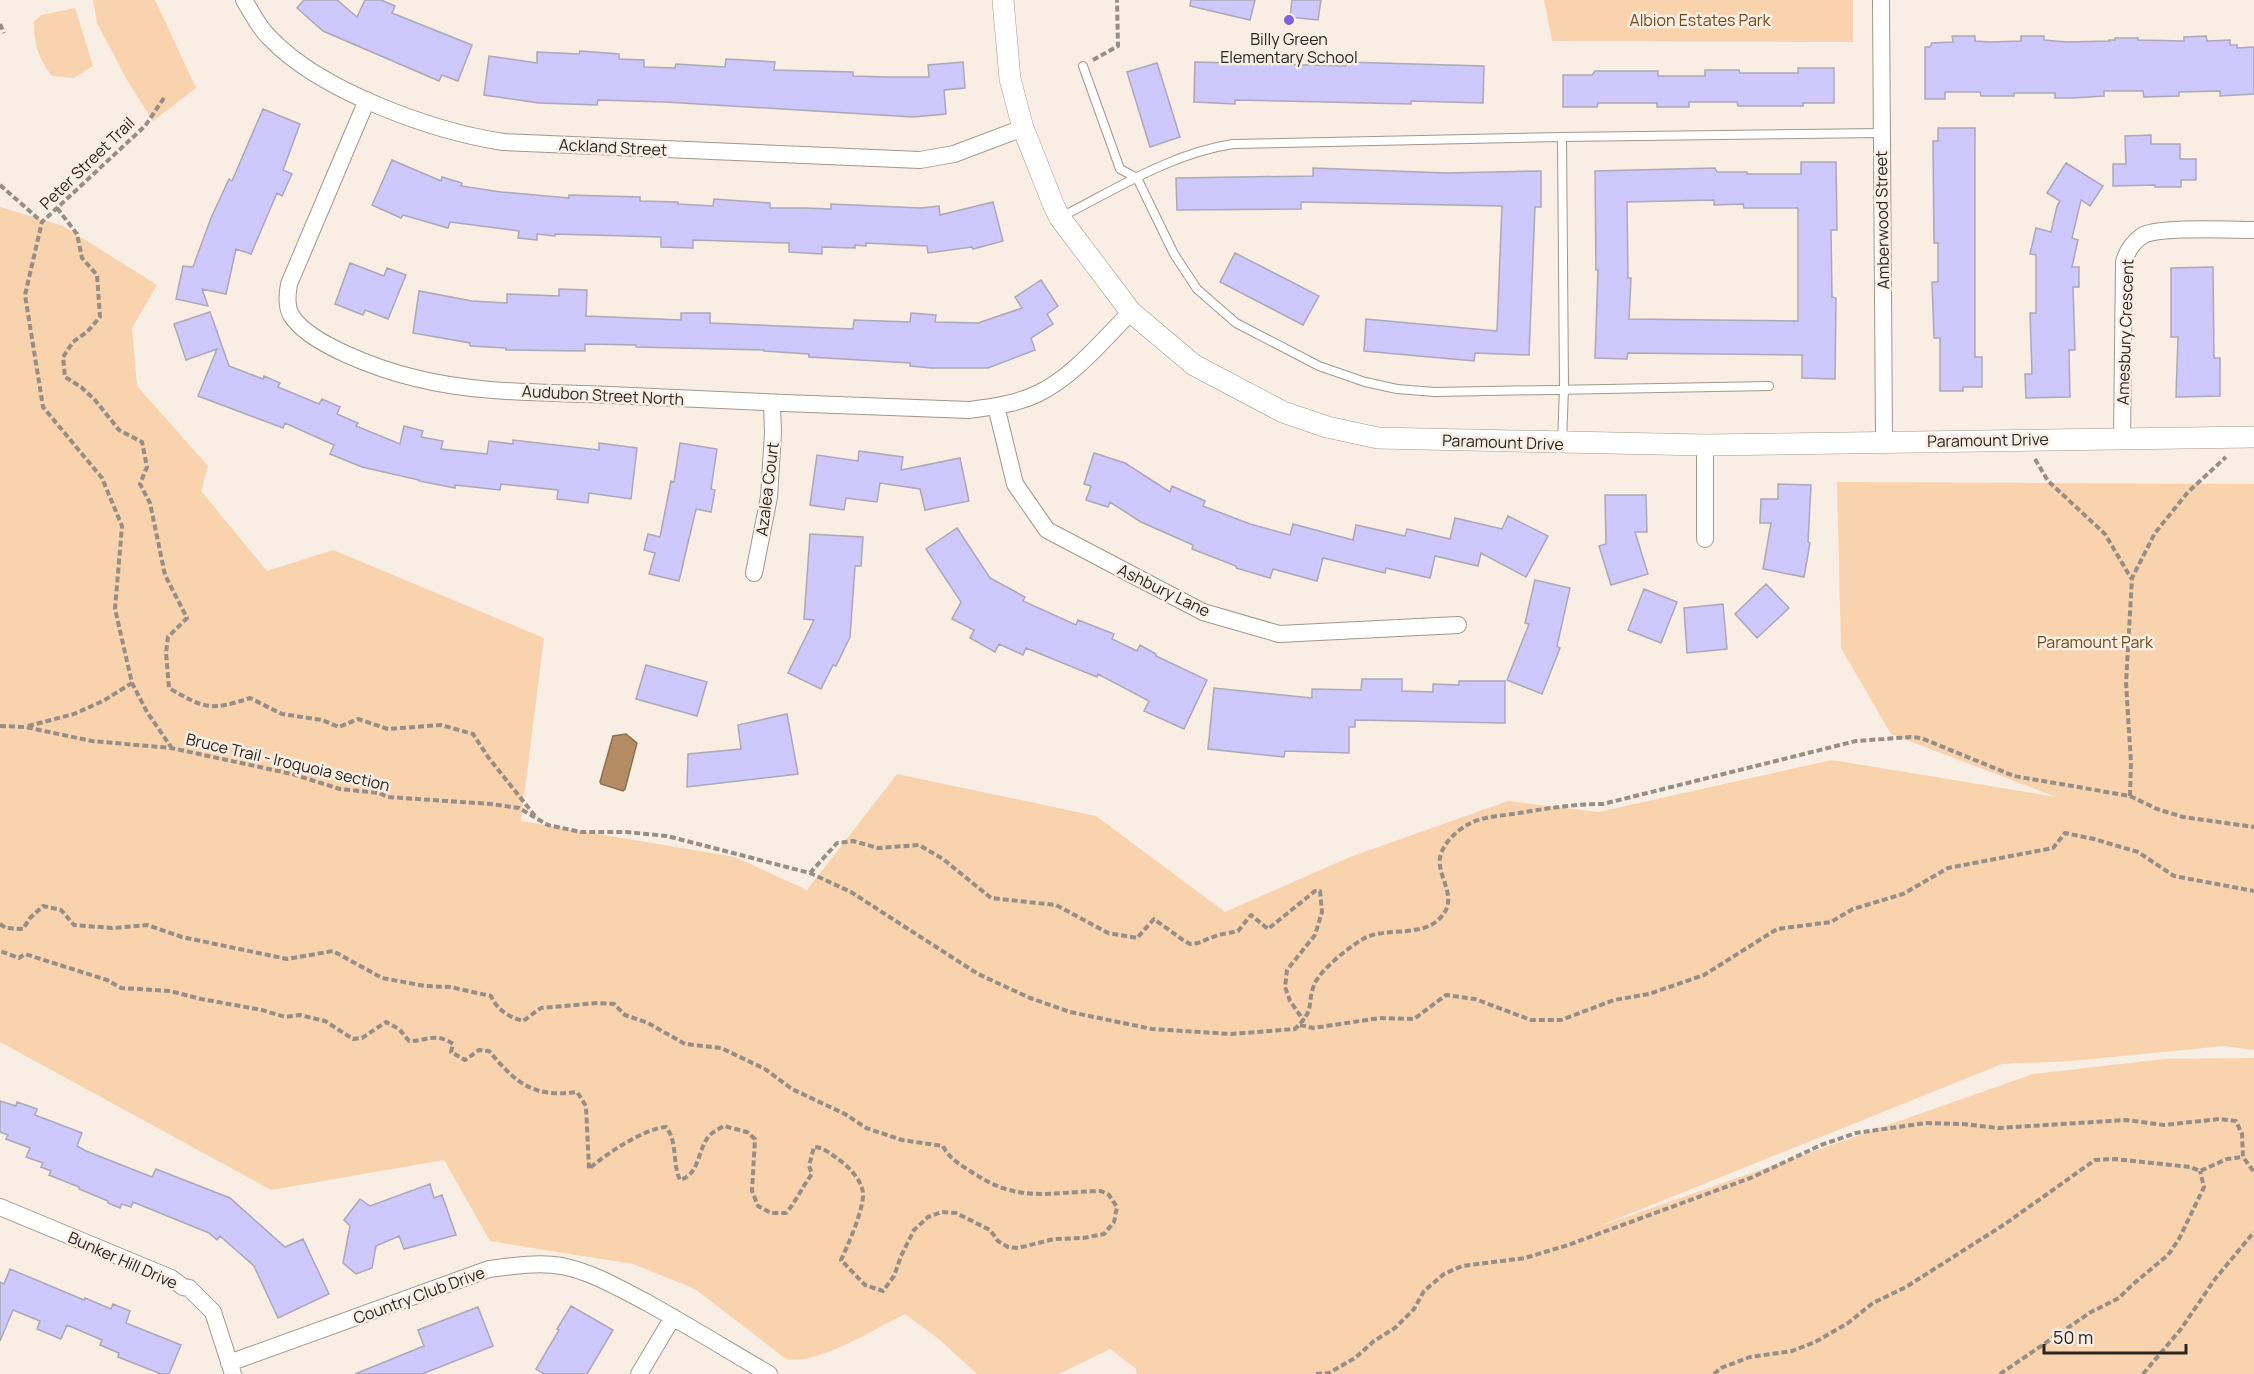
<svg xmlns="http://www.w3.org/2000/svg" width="2254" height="1374" font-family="Manrope,sans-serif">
<rect width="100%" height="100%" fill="#f8eee4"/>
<path fill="#f9d3ad" d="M93,0H155L196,88L153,121L127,80L97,23Z
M1544,0H1853V42L1552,41Z
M75,8L93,66L74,78L52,76C38,57 34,45 34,22L41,15Z
M0,207L63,226L157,285L132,328L137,386L208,466L201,491L267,571L333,550L544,638L521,821L735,857L807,890L897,774L1096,816L1225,912L1350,857L1508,801L1599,812L1832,760L2056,797L1891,734L1841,648L1837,482L2254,484V1050L2224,1046L2071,1061L2002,1064L1592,1229L2033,1074L2164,1059L2254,1058V1374H1137L1136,1369L1110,1349L1059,1374H977L940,1340L905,1314C876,1328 816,1366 786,1359L695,1289L633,1264L490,1241L444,1160L271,1190L0,1042Z"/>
<path fill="#b58d64" stroke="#8b6e50" stroke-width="1.5" d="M626,734L637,743L625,789L623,791L601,784L600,782L613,736Z"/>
<path fill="#cec8fd" stroke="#aba9b5" stroke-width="1.5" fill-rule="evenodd" d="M304,0H337L357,17L365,0H381L395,6L392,13L472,45L458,81L442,75L439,81L323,31L297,8Z
M1191,0H1255L1250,20L1190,6Z
M1292,0H1321L1318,20L1290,17Z
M1952,36H1975V41L1990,42L2021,41V36H2044V40L2067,42L2109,41V40H2115V38H2138V40L2184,41V37L2206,36L2207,41L2230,40V45H2237V48L2254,47V94L2220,96V91L2179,92V96L2144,97L2143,91H2104V96L2073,98H2055V93H2014V96H1981L1980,92H1945V99H1925V47H1930L1932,43L1953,42Z
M580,51L619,54V59L644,60V67L675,68L676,64L725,67L726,59L745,60L775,62L774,70L853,72V76L885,77H929L928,65L963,62L965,88L944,90L946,114L913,117L665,102L598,100L597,105L539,103L484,95L489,56L537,63V52L579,54Z
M1195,62L1346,66V62L1484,66L1483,103L1411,101V104L1235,100V104L1194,102Z
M1157,63L1180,137L1150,147L1127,72Z
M1798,68H1834V103H1803V106H1738L1737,102H1689V107H1657V103H1598L1597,107H1563V75H1592L1595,71H1658V76H1705V70H1739L1740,73H1798Z
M263,109L300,124L283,170L292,174L282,196L277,193L251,254L236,249L226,294L202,289L208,306L176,299L183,266L193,267L211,218L229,179L232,181Z
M1938,128H1975V357H1982V387H1963V391H1940V338H1934L1932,282H1938V243H1934L1933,141H1938Z
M2151,135V144H2180V159H2196V180H2181V187H2155V185L2113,186V164H2126L2125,136Z
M392,160L441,181L442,177L462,183L461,186L501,192L569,198V195L640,197V201L678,202V204L713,206L714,199L770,203V208H805L831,209V204L920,208L939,206L940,215L993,202L1003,241L973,249L972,247L928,253L927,246L866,243V246L855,245V248L822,247V254L789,252V243L693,240V248L661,247V237L555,234V236L537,234V240L518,238L519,231L450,222L448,228L403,215L401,218L372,205Z
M1801,162H1836L1837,230H1831L1832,297L1836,298L1835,379L1802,378V355L1628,353L1627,359L1595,358L1598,270H1596L1595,171L1715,168L1717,172H1747V174H1801ZM1714,200V205L1743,204L1744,208H1798V321L1629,319L1631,278H1628L1627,202Z
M2066,163L2103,186L2090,206L2081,200L2072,238L2078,240L2072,267H2079V287H2073L2075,350H2069L2070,397L2026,398L2025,374H2032L2030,313H2036V255L2030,254L2036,228L2051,232L2057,206L2060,201L2047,193Z
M1313,168L1447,173L1541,171V207H1535L1529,355L1475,353L1474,361L1364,351L1366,319L1497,331L1502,206L1301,202V209L1177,210L1176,178L1313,176Z
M1235,253L1319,296L1303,325L1220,282Z
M350,263L384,276L387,268L406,275L388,319L365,310L363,315L335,304Z
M2213,267L2214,358H2220V396L2176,397L2178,337H2171V268Z
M1041,280L1058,306L1047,314L1053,324L1031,338L1035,350L988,368H931L910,366V363L809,357V354L764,351V350L636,347V345L585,344V351L506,350V348L470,346V343L413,333L419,291L472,301L507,303V294L559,296V289L587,290L586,316L681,320V313H710V323L853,329L854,320L910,322L911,313L936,315L935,322L978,323L1022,308L1015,297Z
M210,312L229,366L263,379L264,376L280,383L278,387L319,404L322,399L340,407L337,414L358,423L356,426L400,444L404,426L423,431L421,437L443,441L441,449L487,454L489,441L513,444V440L599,450V443L637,448L631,499L589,493L588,503L557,499L558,490L501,484L500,490L455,485V488L419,481V480L362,467L330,454L334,445L285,423L283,428L198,396L217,349L186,360L174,324Z
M680,443L717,449L711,489L715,490L711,512L696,509L679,581L649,574L655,553L644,550L648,534L660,537L671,481L674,482Z
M859,451L903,457L901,470L960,458L969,501L925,510L920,489L880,483L877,502L846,498L844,510L810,505L817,455L858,461Z
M1094,453L1125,463L1170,492L1172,486L1205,501L1203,506L1250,524L1290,535L1293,524L1353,540L1356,525L1405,536L1407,529L1450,539L1455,518L1502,529L1508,516L1548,536L1526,577L1481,553L1478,566L1435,556L1430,578L1386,568L1385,573L1323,558L1317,581L1273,569L1270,578L1236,568V566L1192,549L1193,545L1141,522L1110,502L1108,507L1086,500L1091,486L1084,484Z
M1778,484L1811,485L1808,542L1810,543L1804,577L1763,569L1771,523H1760L1761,499H1778Z
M1605,495H1646L1647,532H1635L1648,574L1611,585L1599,546L1606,544Z
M957,528L990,578L1025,597L1023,601L1076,625L1078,620L1114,634L1112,639L1137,651L1140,645L1156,654V656L1207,680L1184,729L1144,711L1149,701L1098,674L1097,677L1026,648L1023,655L999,644L995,652L970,638L974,630L952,619L961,602L926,549Z
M810,534L863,537L861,566H855L850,637L836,666L833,665L821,689L788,673L814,620L804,619Z
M1535,580L1570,588L1557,646L1560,648L1542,694L1507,680L1529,624L1525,623Z
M1766,584L1789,608L1757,638L1735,614Z
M1644,589L1677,602L1661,643L1628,630Z
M1723,604L1727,649L1687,653L1684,608Z
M646,665L707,682L697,716L636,699Z
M1362,679H1402V691L1433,692V684L1459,685V681H1505V723L1355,720V727H1349V753L1285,751L1284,757L1208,749L1214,688L1312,698V689L1361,690Z
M787,714L798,774L687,787L688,754L741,749L738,725Z
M0,1101L16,1106L17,1102L37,1109L35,1115L82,1133L77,1146L86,1151L152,1177L156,1169L230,1198L285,1247L303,1239L329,1294L278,1318L254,1266L220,1236L217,1240L209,1233L133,1202L131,1207L122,1204L120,1208L108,1203V1201L79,1189V1187L49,1175L51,1171L41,1167L43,1163L26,1157L30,1148L6,1139L8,1135L0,1132Z
M430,1184L434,1198L442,1195L456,1235L404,1249L399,1236L376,1246L372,1268L356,1274L343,1263L350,1226L344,1220L360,1199L370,1206Z
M10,1269L84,1300L85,1298L111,1309L113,1304L130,1311L126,1323L181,1345L169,1374H161L118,1357L119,1353L100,1345L102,1340L67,1325L61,1339L37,1329L40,1321L13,1310L0,1341V1282L4,1284Z
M571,1306L613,1330L587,1374H544L536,1369L559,1330L557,1329Z
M478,1307L493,1346L422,1374H355L424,1346L418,1330Z"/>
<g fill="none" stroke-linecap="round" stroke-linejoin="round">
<g stroke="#a0978d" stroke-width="10">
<path id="service" d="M1083,66L1120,169L1137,178L1174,254L1197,289L1236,323L1319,366L1365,382L1397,389L1435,392L1769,386
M1562,137L1564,388L1562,442
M1061,217C1116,189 1172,153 1233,144L1562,137L1881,133"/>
</g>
<g stroke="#a0978d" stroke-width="18">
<path id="minor" d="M244,0C252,13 259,28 270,38C320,91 432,131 503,142L920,160L954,154L1023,128
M1881,0L1884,441
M367,100L289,284C287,295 286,306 291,315C309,345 382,370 415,378C478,394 545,392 610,395C730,401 849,406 969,410C992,407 1016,404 1037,394C1074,376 1102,341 1131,312
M996,406L1015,484L1047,530L1203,612L1279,634L1458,625
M2122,438L2124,263C2126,253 2132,243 2142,236C2157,226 2232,230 2254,230
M1705,539V445
M754,573L769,497L773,433L772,404
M0,1207L171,1278L183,1287L189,1288L213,1312L233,1374
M229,1363L489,1269C512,1266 538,1262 562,1266C592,1272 619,1288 646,1302C687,1325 728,1350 769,1374
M639,1374L673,1317"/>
</g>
<g stroke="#a0978d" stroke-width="22">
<path id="tertiary" d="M1003,0L1010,79L1023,128L1054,206L1060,218L1131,312L1194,365L1283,412L1327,427L1378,438L1705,445L2254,437"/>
</g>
<path stroke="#958f88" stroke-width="4" stroke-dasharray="6 3" stroke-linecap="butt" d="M0,24L4,33
M1093,60L1118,46L1117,0
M164,98L145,126L42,222L25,295L43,407L102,478L122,526L115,609L132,683L147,712L171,747
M0,185L42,222
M57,208L77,234L82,258L97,275L100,317L87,332L73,342L63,357L65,377L81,387L95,400L119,430L142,442L147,467L140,484L150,503L165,575L187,618L168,637L166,653L169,688C205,709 211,711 250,698L282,714L322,720L339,727L358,719L388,729L441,725L473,734L488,757L535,816
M2035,459L2048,481L2105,534L2131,578
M0,726L25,727L92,741L171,748L292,774L340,789L379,793L388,797L491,804L519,808L548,825L581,832H626L667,836L810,873L851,892L978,974L1030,998L1070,1012L1152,1029L1231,1034L1295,1029C1316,1008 1306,1008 1314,985C1320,970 1349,947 1363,939C1383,927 1418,937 1437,921C1462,900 1437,879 1440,858C1442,844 1457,830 1469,824C1481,817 1498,816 1513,814C1543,809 1572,804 1603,804L1856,741L1911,737L1921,738L2014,776L2130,796L2157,809L2183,817L2254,827
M28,726L74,714L103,701L132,683
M2130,796L2131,763L2126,683L2132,578L2155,533L2188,492L2226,457
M810,873L837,843L853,841L878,848L919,845L943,859L991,898L1056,905L1108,933L1137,938L1154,919L1183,940L1190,944L1198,943L1218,935L1238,931L1251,915L1268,929L1315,891H1320L1322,912L1315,935L1287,970L1285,987L1290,1001L1304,1021
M0,924L6,928L23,929L30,918L43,906L61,910L74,925L112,928L147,925L182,937L287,959L333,951L382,978L425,986L450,987L491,996C497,1010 509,1017 523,1021L541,1008L598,1003L614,1004L625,1015L648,1023L685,1044L721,1048L765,1069L792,1089L845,1114L866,1128L902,1140L943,1146C949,1158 959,1164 970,1171C1019,1204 1046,1192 1101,1191L1109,1195L1117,1207L1114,1222L1104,1234L1083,1238L1054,1239L1018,1248L1008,1247L998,1241L990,1230L956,1213L942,1212L928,1217L914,1230L901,1256L894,1276L883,1291L865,1285L841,1260C848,1245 864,1209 863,1193C862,1180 848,1166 838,1159C831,1154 823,1147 814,1147L809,1166L812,1174C802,1187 797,1200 786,1213H771L758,1206L752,1191L755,1139L747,1132L724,1126C720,1128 715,1131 711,1134C697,1147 701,1174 680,1180C672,1163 678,1142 666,1127C645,1128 604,1155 589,1169L586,1106L577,1092C533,1098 516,1083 489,1051L479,1050L465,1060L451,1052L453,1044C436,1032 427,1041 409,1041L399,1029L386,1022L362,1038L353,1039L325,1021L300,1015L285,1017L262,1010L201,999L170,991L121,988L107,980L25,954L19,958L0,951
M1300,1025L1313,1028L1380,1018L1414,1019L1446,995L1475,999L1531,1020H1561L1614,1000L1649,994L1704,975L1777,929L1831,922L1853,909L1903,894L1948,868L2053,848L2065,833L2094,839L2138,852L2174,876L2254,891
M1316,1374L1329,1373L1355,1358L1374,1341L1395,1328L1414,1309L1424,1291L1444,1274L1462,1266L1525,1258L1568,1245L1753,1177L1821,1145L1856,1133L1926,1123L1963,1124L1998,1128L2126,1120L2164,1125L2219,1119L2236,1121L2242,1134L2243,1157L2254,1172
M1714,1374L1721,1368L1750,1357L1792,1351L1815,1342L1848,1323L1873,1303L1906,1287L2005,1224L2095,1160L2115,1159L2190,1167L2200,1171L2227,1159L2243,1157
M2000,1374L2091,1312L2119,1298L2132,1285L2168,1255L2179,1239L2204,1187L2200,1171
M2143,1374L2181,1329L2215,1279L2254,1232"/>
<use href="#service" stroke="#fff" stroke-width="8"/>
<use href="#minor" stroke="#fff" stroke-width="16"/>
<use href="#tertiary" stroke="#fff" stroke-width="21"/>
</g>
<circle fill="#7f62dd" stroke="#f8eee4" stroke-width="2" cx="1289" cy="20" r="6"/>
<g text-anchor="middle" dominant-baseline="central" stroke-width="5" stroke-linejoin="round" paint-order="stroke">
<g font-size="16" fill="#714919" stroke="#f8eee4">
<text x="1700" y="20">Albion Estates Park</text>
<text x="2095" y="642">Paramount Park</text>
</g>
<g font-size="16" fill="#292622" stroke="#f8eee4">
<text x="1289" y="39">Billy Green<tspan x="1289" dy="18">Elementary School</tspan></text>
</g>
<g font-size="16" fill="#292622" stroke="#f8eee4">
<text transform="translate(613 147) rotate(3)">Ackland Street</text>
<text transform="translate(87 163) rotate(-44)">Peter Street Trail</text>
<text transform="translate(1882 220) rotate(-91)">Amberwood Street</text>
<text transform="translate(2125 332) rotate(-88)">Amesbury Crescent</text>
<text transform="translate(603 395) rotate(3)">Audubon Street North</text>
<text transform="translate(1988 440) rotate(-1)">Paramount Drive</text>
<text transform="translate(1503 442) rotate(2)">Paramount Drive</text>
<text transform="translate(767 489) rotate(-83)">Azalea Court</text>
<text transform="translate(1164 590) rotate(26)">Ashbury Lane</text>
<text transform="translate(288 762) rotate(13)">Bruce Trail - Iroquoia section</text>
<text transform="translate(123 1260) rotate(24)">Bunker Hill Drive</text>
<text transform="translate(419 1295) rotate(-20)">Country Club Drive</text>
</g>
</g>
<path d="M2044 1344v9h142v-9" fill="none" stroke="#292622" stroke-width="3"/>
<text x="2053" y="1344" font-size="18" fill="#292622" stroke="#f8eee4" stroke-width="4.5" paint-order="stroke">50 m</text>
</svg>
